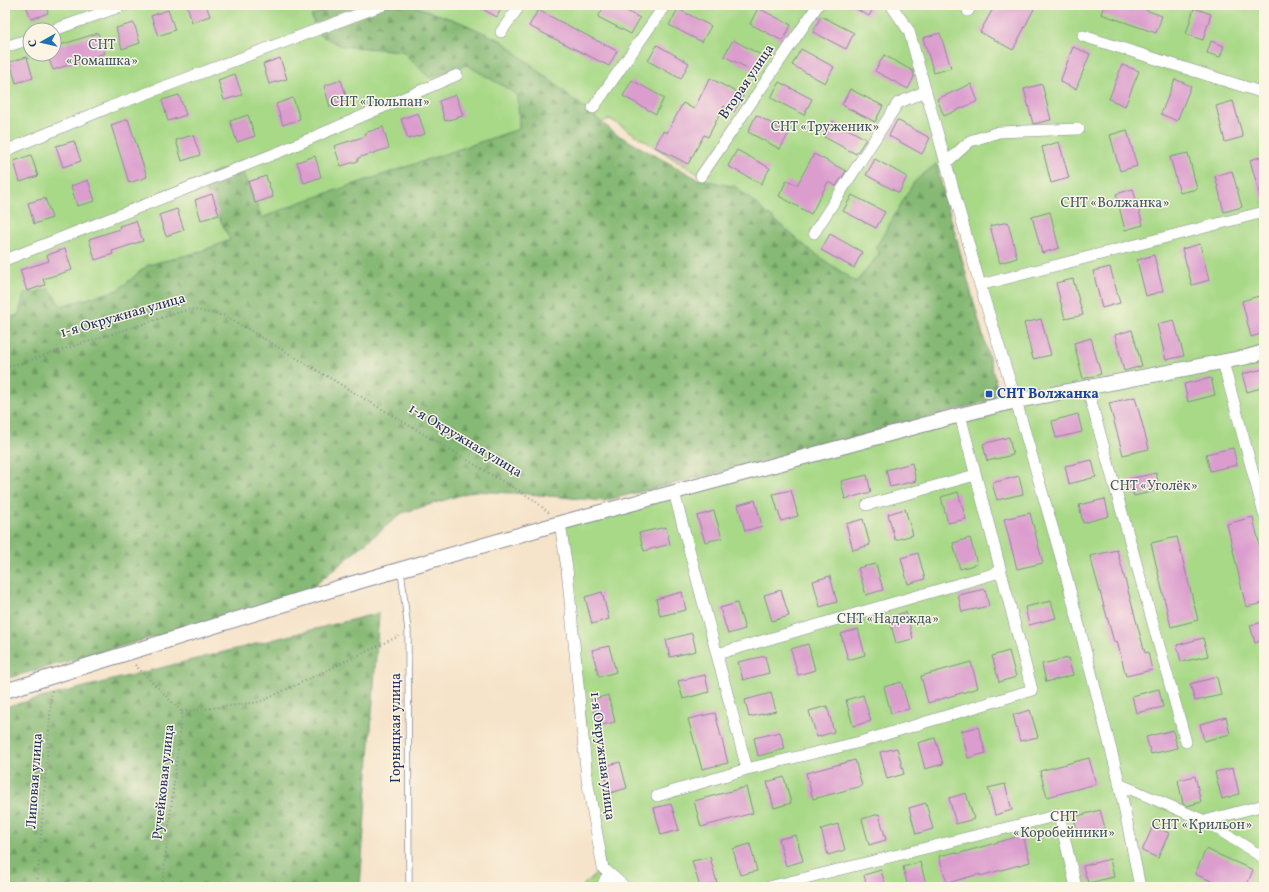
<svg xmlns="http://www.w3.org/2000/svg" width="1269" height="892" font-family="Vollkorn,serif">
<defs>
<pattern id="forest-firs" width="22" height="20" patternUnits="userSpaceOnUse"><rect width="22" height="20" fill="#86b974"/><path d="M5 1l3.5 6h-7zM16 11l3.5 6h-7z" fill="#6d9762"/></pattern>
</defs>
<rect width="100%" height="100%" fill="#fcf5e5"/>
<filter id="ink" filterUnits="userSpaceOnUse"><feTurbulence type="fractalNoise" baseFrequency=".025" numOctaves="2"/><feDisplacementMap in="SourceGraphic" scale="8" xChannelSelector="R" yChannelSelector="G"/><feConvolveMatrix kernelMatrix="1 2 1 2 8 2 1 2 1" color-interpolation-filters="sRGB"/></filter>
<filter id="wash" filterUnits="userSpaceOnUse"><feTurbulence type="fractalNoise" baseFrequency=".012" numOctaves="4" result="noise"/><feDisplacementMap in="SourceGraphic" scale="16" xChannelSelector="R" yChannelSelector="G"/><feGaussianBlur stdDeviation="0.9" result="paint"/><feColorMatrix in="noise" values="0 0 0 0 0 0 0 0 0 0 0 0 0 0 0 0 0 1.4 0 .05"/><feComposite in="paint" operator="in"/></filter>
<g filter="url(#wash)">
<rect width="100%" height="100%" fill="#f6e4ca"/>
<path fill="#a8d987" stroke="#628472" fill-rule="evenodd" d="M5,5H1264V887H581L603,868L560,523L1016,401L946,162L850,317L701,176L610,119L5,342ZM30,30H54V54H30Z"/>
<path fill="url(#forest-firs)" stroke="#507469" d="M337,5H411L460,22L502,41L616,134L698,179L736,187L811,251L856,282L879,254L876,247L914,182L936,164L1000,398L779,458L603,501L529,494L474,491L402,513L303,595L5,679V320L19,314L24,294L49,289L61,306L118,290L148,265L199,252L230,240L200,177L239,164L262,218L298,203L519,129L518,95L467,65L429,78L402,51L342,46L319,35L311,16Z
M379,613L360,887H5V707Z"/>
<g id="blocks">
<path fill="#db9cce" d="M26,5H46L48,13L31,19Z
M187,5H206L210,16L192,22Z
M475,5H503L497,17Z
M605,5H615L640,18L631,34L598,17Z
M848,5H875L869,16Z
M995,5H1036L1013,50L980,32Z
M1104,5H1132L1162,16L1156,33L1101,14Z
M758,8L791,25L783,41L750,24Z
M1194,8L1211,14L1203,40L1186,34Z
M678,9L711,26L702,42L669,25Z
M168,10L175,30L158,36L151,16Z
M538,10L617,51L609,66L529,26Z
M821,16L854,33L846,49L813,32Z
M134,23L140,43L122,49L116,28Z
M98,33L105,53L53,70L47,54H54V47Z
M940,33L951,68L934,73L923,38Z
M733,40L765,57L757,73L724,56Z
M1211,41L1224,46L1220,57L1207,53Z
M657,45L689,63L681,79L648,61Z
M1073,47L1090,54L1076,89L1060,82Z
M801,49L834,67L825,83L792,65Z
M884,55L913,71L914,77L908,89L875,71Z
M27,57L33,78L16,83L10,62Z
M280,58L287,79L269,84L263,64Z
M1122,65L1139,71L1125,106L1109,99Z
M235,74L242,95L224,100L218,80Z
M710,78L743,96L734,112L724,106L708,137L704,135L688,164L655,147L663,131L667,133L683,103L694,109Z
M1175,79L1191,86L1177,121L1161,114Z
M341,80L348,101L330,107L324,86Z
M632,80L664,98L656,114L623,96Z
M779,82L812,99L804,115L771,98Z
M971,84L978,101L944,116L937,99Z
M1042,84L1051,120L1033,124L1024,89Z
M850,89L883,106L875,122L842,105Z
M179,95L186,115L168,121L162,100Z
M456,95L463,116L445,121L439,101Z
M293,98L300,119L283,125L276,104Z
M1233,101L1243,137L1225,142L1216,106Z
M418,113L425,134L408,139L401,119Z
M248,115L255,136L237,142L230,121Z
M756,115L789,133L780,149L748,132Z
M128,119L147,177L129,183L111,125Z
M897,120L930,138L922,154L889,136Z
M833,121L866,139L856,154L824,137Z
M383,127L389,148L358,158V161L341,166L334,146L366,136L365,133Z
M1127,130L1137,166L1120,171L1110,135Z
M193,135L200,155L182,161L176,140Z
M74,141L81,161L63,167L56,146Z
M1059,142L1069,178L1051,183L1042,147Z
M737,150L770,168L761,184L728,166Z
M1188,153L1197,189L1180,193L1170,157Z
M814,154L846,171L836,186L828,182L811,214L779,196L787,180L797,185Z
M31,155L38,176L20,182L14,161Z
M315,156L321,177L304,183L297,162Z
M1264,156V199H1261L1250,160Z
M875,159L907,177L899,193L866,175Z
M1232,171L1242,207L1224,212L1215,176Z
M266,176L273,197L255,203L248,182Z
M88,180L95,201L77,206L71,186Z
M1133,189L1143,225L1125,230L1116,194Z
M212,194L219,215L201,220L195,200Z
M852,195L885,212L876,228L843,211Z
M45,198L52,218L34,224L28,203Z
M177,209L184,230L166,236L159,215Z
M1050,212L1059,248L1042,253L1032,217Z
M136,221L143,241L112,251L113,254L95,260L89,239L120,229L119,226Z
M1008,222L1017,258L1000,263L990,226Z
M830,234L862,252L854,268L821,250Z
M1200,244L1209,280L1192,285L1182,249Z
M65,249L72,270L43,279L45,285L27,291L20,270L49,261L47,255Z
M1154,255L1163,291L1146,296L1137,260Z
M1110,267L1120,303L1102,308L1093,271Z
M1073,279L1083,315L1065,319L1056,283Z
M1259,296L1264,315V333L1251,337L1242,301Z
M1041,319L1051,355L1033,359L1024,323Z
M1174,320L1184,356L1166,360L1157,324Z
M1132,330L1142,366L1124,371L1115,335Z
M1091,338L1101,374L1083,379L1074,343Z
M1264,369V387L1247,392L1242,374Z
M1211,378L1215,395L1188,402L1184,384Z
M1135,397L1149,449L1123,455L1109,403Z
M1078,414L1082,432L1056,438L1052,421Z
M1009,437L1013,455L987,461L983,444Z
M1233,448L1237,465L1210,471L1206,454Z
M1092,460L1096,477L1069,484L1065,466Z
M912,463L916,481L890,487L886,470Z
M1156,473L1160,490L1134,496L1129,479Z
M867,475L871,492L845,499L841,481Z
M1019,476L1023,494L997,500L992,483Z
M791,490L798,516L781,521L773,494Z
M958,492L966,519L948,523L941,497Z
M1105,499L1109,516L1083,523L1079,505Z
M755,500L762,526L745,531L738,505Z
M905,509L913,535L895,540L888,514Z
M714,511L722,538L705,542L697,516Z
M1030,513L1043,563L1017,569L1004,519Z
M1253,517L1264,565V603L1246,607L1227,524Z
M863,519L870,545L853,550L846,524Z
M666,527L670,544L644,551L639,533Z
M1177,537L1198,620L1171,627L1151,543Z
M970,538L977,564L960,569L953,543Z
M1117,550L1145,653L1148,652L1152,670L1126,676L1117,641L1114,642L1090,556Z
M918,553L925,579L908,584L901,558Z
M876,564L883,590L866,595L858,568Z
M830,576L837,602L820,607L813,581Z
M985,589L989,606L962,612L958,595Z
M781,590L789,616L772,621L764,595Z
M602,592L609,619L592,624L585,597Z
M682,592L686,610L660,616L656,599Z
M1051,601L1056,618L1029,625L1025,607Z
M737,603L745,629L728,634L720,608Z
M906,612L913,639L896,643L889,617Z
M1264,622V640L1255,643L1250,625Z
M858,629L865,655L848,660L841,634Z
M692,633L696,651L670,657L666,640Z
M1203,638L1208,656L1181,662L1177,645Z
M808,644L815,670L798,675L791,649Z
M609,646L616,672L599,677L592,650Z
M1009,651L1016,677L999,682L992,656Z
M765,656L769,673L743,680L738,662Z
M1068,658L1073,675L1046,682L1042,664Z
M971,662L978,688L928,703L921,676Z
M705,675L709,692L683,699L678,681Z
M1217,677L1221,695L1195,701L1190,684Z
M901,682L909,709L891,713L884,687Z
M1159,689L1163,707L1136,713L1132,696Z
M771,693L776,711L749,717L745,700Z
M608,695L615,722L598,726L591,700Z
M863,695L871,721L853,726L846,700Z
M827,706L834,732L817,737L809,711Z
M1030,710L1038,737L1020,741L1013,715Z
M715,713L728,763L702,769L688,719Z
M1226,717L1230,734L1204,741L1200,724Z
M978,727L986,753L968,758L961,731Z
M1173,730L1177,748L1151,754L1146,737Z
M780,732L785,749L758,756L754,738Z
M935,738L943,764L925,769L918,743Z
M897,748L904,774L887,779L880,752Z
M1089,758L1096,784L1047,797L1040,771Z
M855,760L862,786L813,799L806,773Z
M620,762L627,788L610,793L602,767Z
M1233,768L1239,794L1222,799L1215,772Z
M1195,776L1201,802L1187,806L1183,804L1178,780Z
M784,777L791,803L774,808L767,782Z
M1005,784L1012,810L995,815L988,788Z
M746,787L753,813L701,827L694,801Z
M966,793L974,819L956,824L949,798Z
M926,803L933,829L916,834L909,808Z
M671,804L679,830L661,835L654,808Z
M1100,810L1105,828L1078,835L1074,817Z
M879,814L886,840L869,845L862,819Z
M838,824L845,850L828,855L821,829Z
M1153,826L1169,833L1158,858L1142,851Z
M796,835L803,861L786,866L779,839Z
M1023,835L1030,862L980,876V874L947,883L939,856L956,852L957,854Z
M750,844L757,871L740,875L733,849Z
M1206,849L1253,870L1246,887H1225L1195,874Z
M710,857L717,883L700,887L692,861Z
M1110,859L1114,877L1088,883L1083,866Z
M920,862L927,887H908L903,867Z
M881,870L886,887H867L864,875Z"/>
</g>
</g>
<g filter="url(#ink)">
<use href="#blocks" fill-opacity="0" stroke="#888a94" stroke-width="1"/>
<g fill="none" stroke-linecap="round" stroke-linejoin="round">
<g stroke="#888a94" stroke-width="7">
<path id="service" d="M401,570L408,631L409,887"/>
</g>
<g stroke="#888a94" stroke-width="12">
<path id="minor" d="M891,5L909,31L980,285L1016,401L1066,575L1118,777L1140,887
M968,11L971,5
M54,30L124,5
M501,32L520,5
M1083,36L1264,93
M5,47L30,39
M593,108L665,5
M5,151L110,107L383,5
M947,162L970,141L999,132L1079,129
M701,176L818,5
M814,233L898,103L926,91
M5,260L284,150L457,75
M980,285L1264,212
M1223,362L1264,514
M1087,387L1186,742
M674,492L747,769
M867,505L975,475
M560,523L567,569L587,779L603,868L625,887
M717,654L1000,572
M1119,784L1205,821L1264,858
M657,796L747,769L860,742L1032,690L960,415
M1205,821L1264,805
M602,887L608,873
M769,887L1059,815L1076,887"/>
</g>
<g stroke="#888a94" stroke-width="16">
<path id="tertiary" d="M5,691L347,585L560,523L960,415L1016,401L1247,357L1264,352"/>
</g>
<path stroke="#888a94" stroke-width="2" stroke-dasharray="1 3" stroke-linecap="butt" d="M5,368L190,309L226,316L534,500L549,513
M135,665L182,712L162,887
M182,712L260,702L399,636
M37,887L52,689"/>
<use href="#service" stroke="#fff" stroke-width="5.5"/>
<use href="#minor" stroke="#fff" stroke-width="11"/>
<use href="#tertiary" stroke="#fff" stroke-width="14"/>
</g>
</g>
<rect fill="#1a4fb4" stroke="#fcf5e5" stroke-width="1.5" x="985" y="390" width="8" height="8" rx="2"/>
<g text-anchor="middle" dominant-baseline="central" stroke-width="3" stroke-linejoin="round" paint-order="stroke">
<g font-size="14" fill="#3e5a68" stroke="#fcf5e5">
<text x="102" y="45">СНТ<tspan x="102" dy="16">«Ромашка»</tspan></text>
<text x="380" y="102">СНТ «Тюльпан»</text>
<text x="825" y="127">СНТ «Труженик»</text>
<text x="1115" y="203">СНТ «Волжанка»</text>
<text x="1154" y="486">СНТ «Уголёк»</text>
<text x="888" y="619">СНТ «Надежда»</text>
<text x="1064" y="817">СНТ<tspan x="1064" dy="16">«Коробейники»</tspan></text>
<text x="1202" y="825">СНТ «Крильон»</text>
</g>
<g font-size="14" fill="#1b2f5e" stroke="#fcf5e5">
<text transform="translate(747 82) rotate(-56)">Вторая улица</text>
<text transform="translate(123 316) rotate(-16)">1-я Окружная улица</text>
<text transform="translate(465 441) rotate(31)">1-я Окружная улица</text>
<text transform="translate(396 728) rotate(-90)">Горняцкая улица</text>
<text transform="translate(602 756) rotate(83)">1-я Окружная улица</text>
<text transform="translate(35 781) rotate(-86)">Липовая улица</text>
<text transform="translate(164 782) rotate(-84)">Ручейковая улица</text>
</g>
<g font-size="14" font-weight="bold" fill="#164399" stroke="#fcf5e5" text-anchor="start">
<text x="997" y="394">СНТ Волжанка</text>
</g>
</g>
<rect width="1269" height="892" fill="none" stroke="#fcf5e5" stroke-width="20"/>
<g transform="translate(42 42) rotate(262)"><circle r="19" fill="#fcf5e5" stroke="#a2a6af"/>
<path d="M0-3L7 15L0 10L-7 15Z" fill="#1f6fb2"/>
<text y="-6" font-size="11" font-weight="bold" text-anchor="middle" fill="#1b2f5e">С</text>
</g>
</svg>
